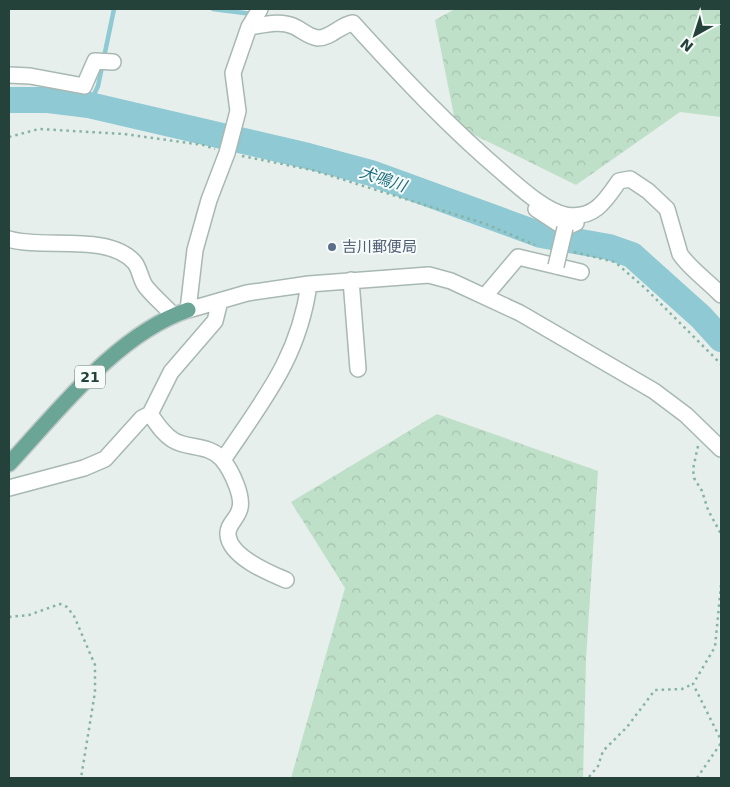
<svg xmlns="http://www.w3.org/2000/svg" width="730" height="787" font-family="'DejaVu Sans','Noto Sans JP',sans-serif">
<defs>
<pattern id="forest-crowns" width="20" height="18" patternUnits="userSpaceOnUse" patternTransform="scale(1.25)"><rect width="20" height="18" fill="#bfe0c8"/><path d="M2 6a3 3 0 1 1 6 0M12 15a3 3 0 1 1 6 0" fill="none" stroke="#a4c1ad"/></pattern>
</defs>
<rect width="100%" height="100%" fill="#e6efeb"/>
<path fill="url(#forest-crowns)" d="M455,9H721V117L680,112L576,185L456,126L435,20Z
M437,414L598,471L586,660L583,778H291L345,588L291,502Z"/>
<g fill="none" stroke-linecap="round" stroke-linejoin="round">
<path stroke="#8ec9d4" stroke-width="4.5" d="M213,9L252,14
M89,105L98,86L114,9"/>
<path stroke="#8ec9d4" stroke-width="26" d="M9,100H48L89,105L308,156L371,173L541,235L609,247L632,255L701,317L721,339"/>
<g stroke="#a8b8b2" stroke-width="18">
<path id="minor" d="M260,9L249,27L233,73L238,111L227,153L209,200L195,250L188,310L247,293L309,284L429,275L451,281L520,313L654,391L686,415L721,449
M353,23C401,76 449,127 503,173C519,187 545,211 566,215C594,220 606,200 619,181L630,179L648,191L667,209L680,254C689,268 709,282 721,295
M249,27C263,25 280,20 293,26C301,29 308,37 318,38C331,38 340,25 353,23
M9,75L30,76L84,86L95,61L113,62
M536,209L565,228L576,223
M9,239C43,250 109,232 135,263C140,270 141,281 146,287C154,297 165,306 173,315
M351,280L358,369
M485,296L518,257L581,272
M150,414C157,424 163,434 173,440C187,449 209,444 222,459C231,470 245,498 239,511C236,520 227,525 228,535C230,557 269,573 286,580
M223,460C263,400 299,358 309,284
M9,488L84,468L105,459L142,418L150,414L171,372L215,321L220,301"/>
</g>
<g stroke="#c2cac8" stroke-width="18">
<path id="major" d="M9,464C59,410 117,334 188,310"/>
</g>
<path stroke="#86b3a5" stroke-width="2.5" stroke-dasharray="2.5 4" stroke-linecap="butt" d="M9,137L39,129L124,134L203,145L215,149
M242,156L312,170L486,224L535,245
M574,252L615,262L646,289L721,364
M698,446L693,469L694,478L702,491L708,510L721,534
M721,585L715,647L693,684L721,740
M9,617L29,615L60,604L67,607L74,616L95,665V692L81,778
M589,777L598,766L603,751L627,727L655,690L682,689L693,684
M697,778L721,743"/>
<use href="#minor" stroke="#fff" stroke-width="15"/>
<use href="#major" stroke="#6aa596" stroke-width="15"/>
<g stroke="#a8b8b2" stroke-width="18" stroke-linecap="butt">
<path id="minor-bridge" d="M556,266L565,228"/>
</g>
<use href="#minor-bridge" stroke="#fff" stroke-width="15"/>
</g>
<circle fill="#5c6f8a" stroke="#f7fbf9" stroke-width="2" cx="332" cy="247" r="5"/>
<g text-anchor="middle" dominant-baseline="central" stroke-width="4" stroke-linejoin="round" paint-order="stroke">
<rect fill="#f7fbf9" stroke="#637a73" stroke-width="1" x="75" y="365.5" width="30" height="23" rx="4"/>
<g font-size="14" font-weight="bold" fill="#24423a">
<text x="90" y="377">21</text>
</g>
<g font-size="15" fill="#4e5e75" stroke="#f7fbf9" text-anchor="start">
<text x="342" y="247">吉川郵便局</text>
</g>
<g font-size="16" font-style="italic" fill="#1c6f80" stroke="#f7fbf9">
<text transform="translate(383 179) rotate(19)">犬鳴川</text>
</g>
</g>
<rect width="730" height="787" fill="none" stroke="#24423a" stroke-width="20"/>
<g transform="translate(695 35) rotate(219)" stroke="#f7fbf9" stroke-width="4" paint-order="stroke">
<path d="M0-4L9 19L0 12L-9 19Z" fill="#24423a"/>
<text y="-8" font-size="14" font-weight="bold" text-anchor="middle" fill="#24423a">N</text>
</g>
</svg>
